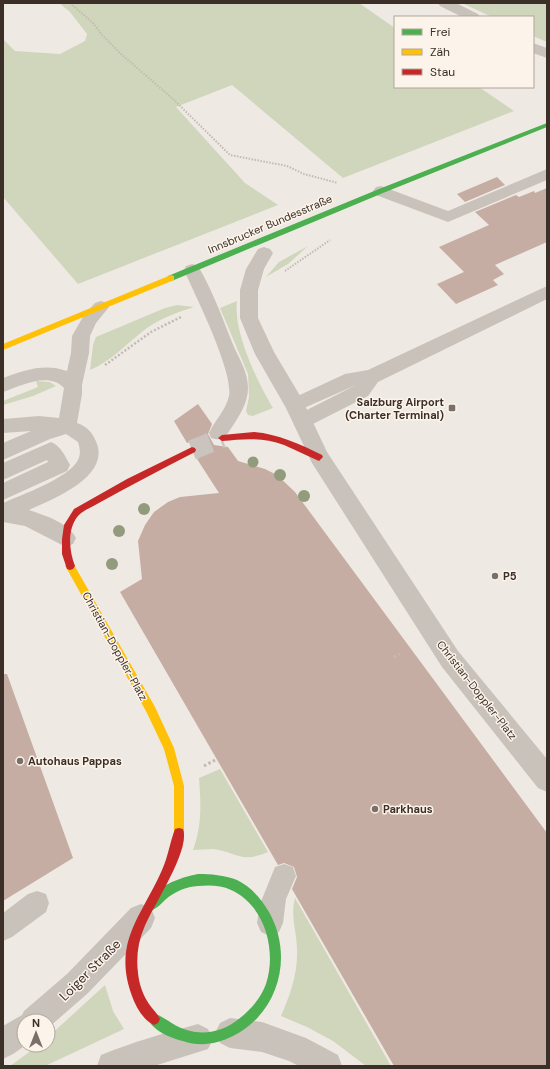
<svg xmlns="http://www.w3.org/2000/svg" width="550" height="1069" font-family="'DM Sans',sans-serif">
<rect width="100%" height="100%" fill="#efe9e3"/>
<path fill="#d0d6bb" d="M59,3H359L395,28V87H479L514,111L343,178L232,85L176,107L245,183L278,205L78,284L3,197V39L15,51L60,54L85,41L87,34L70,12Z
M462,3H547V42L533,36V17H492Z
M308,246L288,264L266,277L279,262Z
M237,301C233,332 257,381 273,408L253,416L248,415L246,411L249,397L248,374L220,308Z
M177,305L194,307C178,312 161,318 147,328C128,342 112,361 90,370L93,345L96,337L165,308Z
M36,381L50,382L56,386L33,396L3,405V401L38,387Z
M220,769L268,852C240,864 238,852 213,849C206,849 200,850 193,850C202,826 201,804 199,778Z
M295,898L391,1066H366L333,1041L307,1027L281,1016C290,995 298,973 297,950C297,930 290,918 295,898Z
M105,985L113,1011L124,1029L45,1066H10L39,1045H48V1037Z"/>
<path fill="#c5ada3" d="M497,177L505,185L465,202L457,194Z
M547,188V242L495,265L504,274L493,280L498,285L456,304L437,284L464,272L439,247L489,225L475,212L516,195L519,197L534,191L535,193Z
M198,404L212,424L208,434L214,445L228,447L238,461L265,469L277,475L295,492L547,833V1066H394L292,889L297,877L294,867L284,863L278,865L120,592L142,579L138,541L145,525L154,512L168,502L180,497L219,493L197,459L200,457L203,451L200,443L192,441L187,443L174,421Z
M3,674H7L73,858L3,901Z"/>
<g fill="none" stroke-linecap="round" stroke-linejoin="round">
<path stroke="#cbc4be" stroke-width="20" stroke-dasharray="20 10" stroke-linecap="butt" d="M192,450L222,438"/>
<path stroke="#c2bab3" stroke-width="2" stroke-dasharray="1.5 1.5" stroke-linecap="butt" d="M70,3L93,23L102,35L121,54L173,99L230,155L287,166L304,174L338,183
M285,271L330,240"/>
<path stroke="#c2bab3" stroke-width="2.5" stroke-dasharray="2 2" stroke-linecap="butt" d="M105,365L151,332L181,317"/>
<path stroke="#c2bab3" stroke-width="3" stroke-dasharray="2.5 2.5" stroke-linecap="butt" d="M394,657L400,654
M204,766L217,759"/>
<path fill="#c9c2bb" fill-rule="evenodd" d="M547,169V180L448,222L376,195L373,191L376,187L381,186L448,211Z
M192,264L198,266C213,291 223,320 234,347C240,360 248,373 248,388C248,402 240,415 232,427C226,436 223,442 211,438L209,433C215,420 226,410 229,396C234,372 195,295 184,270L186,266Z
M547,286V299L378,382L368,396L309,426L302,428L295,426L293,421L295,416L356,385L295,412L289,410L286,405L289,400L345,374L368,370Z
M101,301L107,303L109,307L96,323L90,336L89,353L82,385V394L77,423C88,427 93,433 97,444C109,478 51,500 29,510C44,515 69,523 76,538L73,544L66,547L25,526L3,522V503C21,495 69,478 78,460C81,454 80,448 78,442L66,434L50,439L3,460V443L31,431L3,433V419L39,416L59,418L64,388C49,371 20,386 3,392V378C25,370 44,363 67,371L71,353L72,336L84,315L95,303Z
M51,442C61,446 65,456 70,465L67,471L3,500V483L48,462L47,460L3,480V463Z
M284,864L293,867L296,876L286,899L283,923L279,932L270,936L261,932L257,923L260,904L275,867Z
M37,891L46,894L49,903L46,912L12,937L3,941V913L28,894Z"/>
<path fill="#c9c2bb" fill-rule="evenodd" d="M438,3H456L478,14L480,17H462L440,6Z
M533,43L547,48V58L533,53Z
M264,247L270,249L273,253L264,269L258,290V318L274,352L302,399L327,452L458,651L547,759V792L538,788L442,667L312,463L286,408L255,354L240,318V290L246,269L258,249Z
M141,904L151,908L155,918L151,928L87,994L48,1028V1021H24V1045H26L13,1054L3,1059V1026L22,1015L24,1011L67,974L131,908Z
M230,1018L262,1022L306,1038L338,1055L342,1066H299L289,1061L262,1052L230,1048L220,1043L215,1033L220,1023Z
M198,1024L208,1029L213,1039L208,1049L154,1066H97L101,1055C133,1042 165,1033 198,1024Z"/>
<path fill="#4caf50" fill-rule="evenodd" d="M547,123V127L383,193L174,280L171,281L167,278L168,276L379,189Z
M198,874C211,874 224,875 237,880C251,887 261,898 269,912C294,956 279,1013 233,1036C217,1044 200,1047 183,1041C171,1038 153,1031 148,1019L150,1015L154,1013C170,1020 176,1029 195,1032C212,1034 227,1029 240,1018C251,1009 261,998 266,984C277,951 265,905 231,890C221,885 209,885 198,886C186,887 175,891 165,900C161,904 157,908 151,911L147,909L145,905C153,887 181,877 198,874Z"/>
<path fill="#ffc107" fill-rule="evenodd" d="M171,275L174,276V280L3,350V344Z
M70,562L73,563L155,707L174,748L184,786V833L183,837L179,838L175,837L174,833V786L164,749L147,713L67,569L65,566L67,563Z"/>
<path fill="#c62828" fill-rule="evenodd" d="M254,432C278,434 300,444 322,455L323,457L319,461C307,456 296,450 284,445C263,437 244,439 222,441L218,438L222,435Z
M192,447L195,448L196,450L195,452C162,469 129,486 97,504C91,508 83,510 78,516C67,529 69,551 75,566L73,569L70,570L67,569L62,554V539L64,525L74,509L127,479Z
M179,828L183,829C191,850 152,907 144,928C138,942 136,957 138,973C139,984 143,995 149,1004C153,1010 157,1013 160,1019L158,1023L154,1025C143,1020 136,1007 132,996C112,942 142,916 162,870C168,857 170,842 175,829Z"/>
</g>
<g fill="#939b7d">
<circle cx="253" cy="462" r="5.5"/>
<circle cx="280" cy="475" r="6"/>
<circle cx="304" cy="496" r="6"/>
<circle cx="144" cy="509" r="6"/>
<circle cx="119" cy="531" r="6"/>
<circle cx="112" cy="564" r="6"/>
</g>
<g fill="#7a7069" stroke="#fcf4ea" stroke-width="1.5">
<rect x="448" y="404" width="8" height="8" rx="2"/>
<circle cx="495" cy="576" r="4"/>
<circle cx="20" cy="761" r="4"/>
<circle cx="375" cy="809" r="4"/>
</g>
<g text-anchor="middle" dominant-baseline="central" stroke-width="3" stroke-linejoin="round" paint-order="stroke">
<g font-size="11" fill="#3b2f28" stroke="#fcf4ea">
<text transform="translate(270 224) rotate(-23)">Innsbrucker Bundesstraße</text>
<text transform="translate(115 646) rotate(61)">Christian-Doppler-Platz</text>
<text transform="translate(477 690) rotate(52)">Christian-Doppler-Platz</text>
</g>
<g font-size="11" font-weight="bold" fill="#3b2f28" stroke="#fcf4ea" text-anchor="start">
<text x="444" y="402" text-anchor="end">Salzburg Airport<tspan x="444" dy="13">(Charter Terminal)</tspan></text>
<text x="503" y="576">P5</text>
<text x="28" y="761">Autohaus Pappas</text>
<text x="383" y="809">Parkhaus</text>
</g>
<g font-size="13" fill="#3b2f28" stroke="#fcf4ea">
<text transform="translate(90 970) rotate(-45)">Loiger Straße</text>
</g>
</g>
<rect width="550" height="1069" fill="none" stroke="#3b2f28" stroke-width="8"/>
<rect x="394" y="16" width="140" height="72" fill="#fcf4ea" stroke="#afa59c"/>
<rect x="402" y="29" width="20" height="6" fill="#4caf50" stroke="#afa59c"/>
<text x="430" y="36" font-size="12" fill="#3b2f28">Frei</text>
<rect x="402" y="49" width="20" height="6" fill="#ffc107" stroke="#afa59c"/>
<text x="430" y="56" font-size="12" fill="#3b2f28">Zäh</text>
<rect x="402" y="69" width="20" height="6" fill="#c62828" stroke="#afa59c"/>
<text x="430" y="76" font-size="12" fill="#3b2f28">Stau</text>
<g transform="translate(36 1033)"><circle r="19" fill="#fcf4ea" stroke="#afa59c"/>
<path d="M0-3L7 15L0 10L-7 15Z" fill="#7a7069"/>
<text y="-6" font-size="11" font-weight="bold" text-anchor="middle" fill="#3b2f28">N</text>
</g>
</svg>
